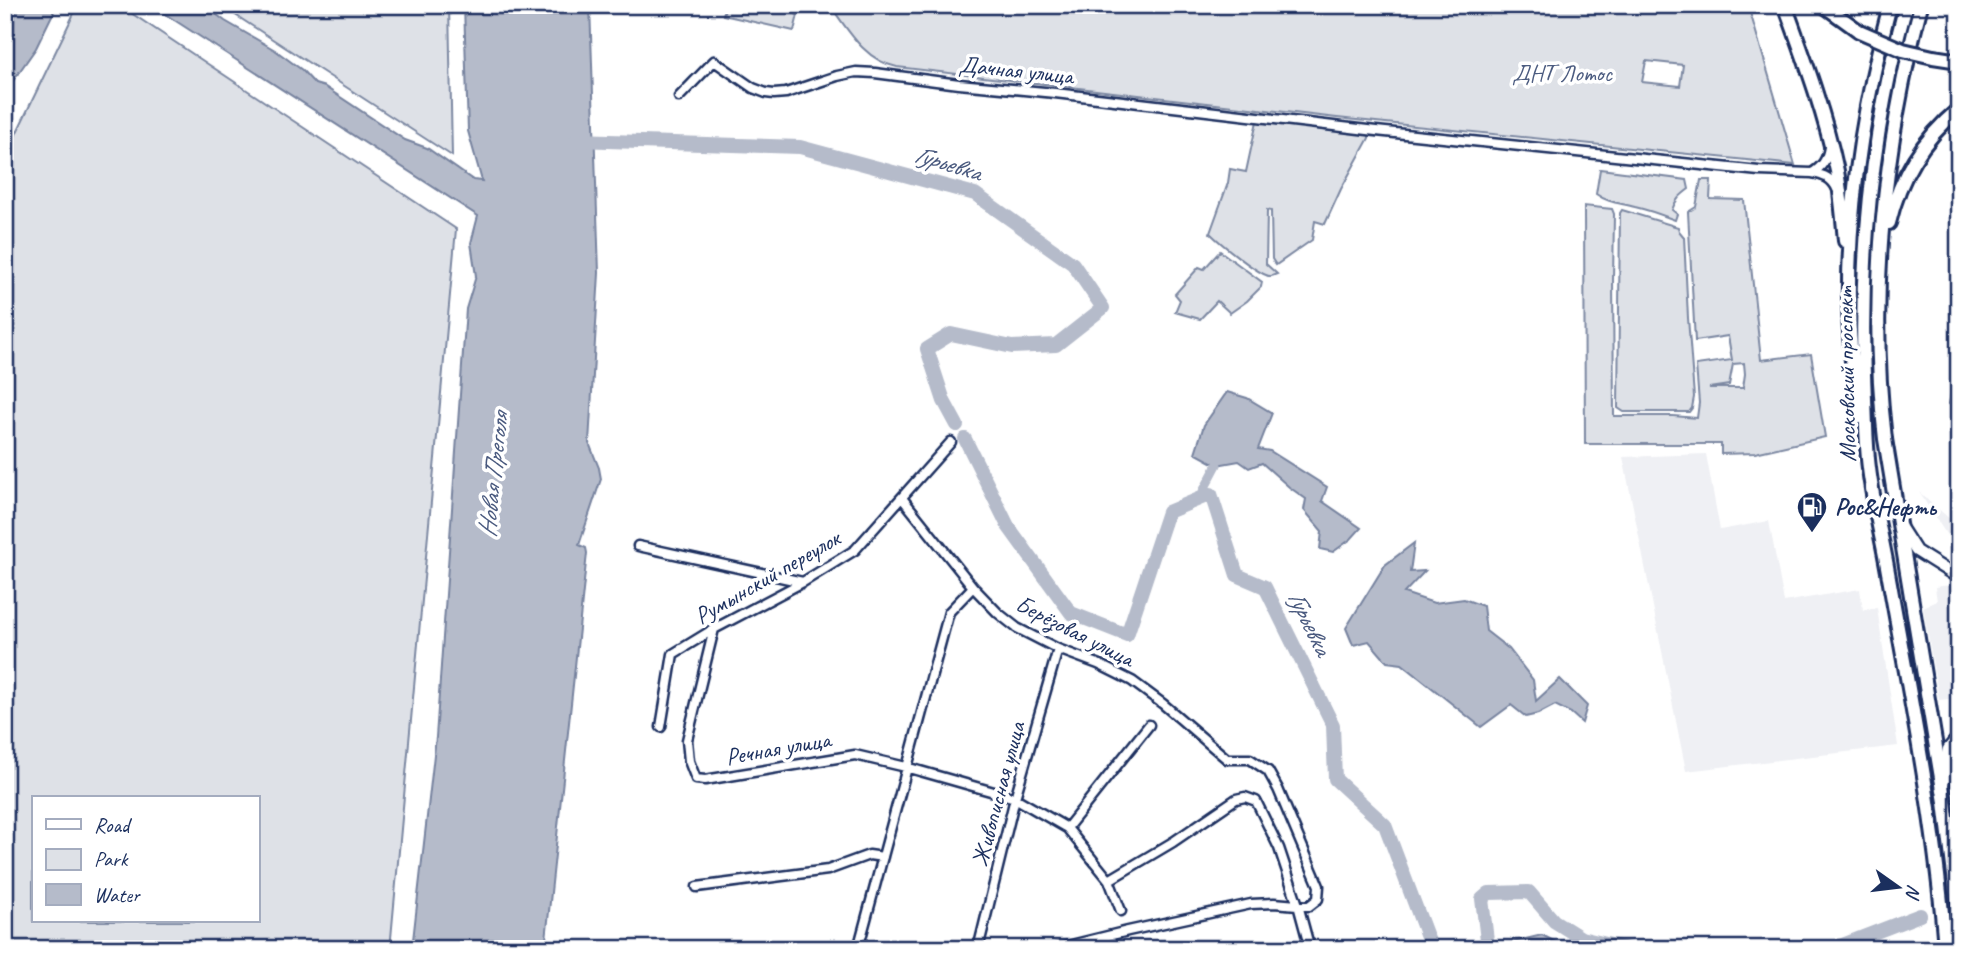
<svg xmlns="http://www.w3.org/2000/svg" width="1964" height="954" font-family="Caveat,sans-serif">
<rect width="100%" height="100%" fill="#fff"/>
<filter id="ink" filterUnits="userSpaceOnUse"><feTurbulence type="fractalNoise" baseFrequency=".0143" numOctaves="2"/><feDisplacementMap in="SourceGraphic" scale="14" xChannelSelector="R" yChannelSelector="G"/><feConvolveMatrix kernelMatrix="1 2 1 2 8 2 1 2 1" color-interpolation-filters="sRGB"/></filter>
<g filter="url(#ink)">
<path fill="#eff0f4" d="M1706,454L1720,530L1769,521L1784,602L1860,589L1863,610L1877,608L1898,746L1686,771L1623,457Z
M1919,492L1959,527V554Z
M1958,584L1959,698L1939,700L1923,607L1937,601L1935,587Z"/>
<path fill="#dee1e7" stroke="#7c88a2" stroke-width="2" fill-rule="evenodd" d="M78,5H119L456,229L390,949H5V157ZM257,798V921H33V798Z
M220,5H449L452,156Z
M726,5H775L777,8L798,15L794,31L723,15Z
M830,5H1748L1795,165L1337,118L897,67C865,61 848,30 830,5ZM1646,61L1683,65L1680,86L1642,82Z
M1257,121L1369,134V138L1341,189L1325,224L1315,221L1312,240L1276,265L1272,259L1271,211L1267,210L1266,264L1277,274C1272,276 1270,277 1266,275C1253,270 1220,243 1210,233L1228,183L1230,169L1246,172Z
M1600,169L1687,180L1689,189C1681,195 1675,200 1672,210L1677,214L1675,220C1662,215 1649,210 1635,207C1621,203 1608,203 1596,194Z
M1701,180H1711L1710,199L1744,200L1761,360L1811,354L1825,437L1755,453L1721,454V444H1585L1584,206L1612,209L1614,214L1613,280L1614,416H1673L1697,418L1699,403L1696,365L1732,360L1728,336L1695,341L1688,212L1696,207ZM1744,363L1745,374L1743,388H1709L1729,385L1733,364Z
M1622,210L1678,227L1679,231L1684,237L1688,318L1694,397L1692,408L1689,412H1624L1618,408L1620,213Z
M1220,251L1262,282L1261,287L1247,301L1230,313L1217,301L1200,319L1175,312L1180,300L1175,294L1199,267L1204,269Z"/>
<path fill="#b5bbca" stroke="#77839f" stroke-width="2" d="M5,5H57L36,48L5,92Z
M151,5H204L225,21L275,50L302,70L315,84L325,87L405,140L427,148L473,180L482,181L468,131L464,5H590L599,273L589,443L599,468L601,479L579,545L586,548L587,553L545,949H412L436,737L466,309L476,276L471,243L478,216Z
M1959,351V413L1949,404Z
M1227,392L1247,398L1272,413L1258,449L1270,451L1327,487L1322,501L1361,528L1351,539L1333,552L1320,549L1322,531L1304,510L1306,499L1289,487L1262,463L1249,468L1239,461L1217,465L1195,453L1204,425Z
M1414,543L1410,572L1425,571L1404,593L1434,603L1464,599L1483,606L1486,631L1509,649L1533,680L1536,701L1560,679L1587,706L1582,723L1571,713L1555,705L1538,714L1526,717L1511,705L1481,727L1402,664L1387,662L1369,641L1353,645L1346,628L1385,565Z
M1542,935L1569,949H1504V944Z"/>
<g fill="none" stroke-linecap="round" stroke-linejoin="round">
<path stroke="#b5bbca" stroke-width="9" d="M1199,499L1217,465"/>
<path stroke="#b5bbca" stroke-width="14" d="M576,140L800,147L975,194L1073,264L1103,308L1056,345L1012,347L951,334L927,349L944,401L957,425
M965,439L1008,526L1071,613L1127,635L1168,512L1211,494L1237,575L1265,587L1333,725L1335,779L1385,825L1431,947L1433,949
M1486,949L1487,940L1482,899L1489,893L1529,892L1554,921L1581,938L1628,949
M1832,949L1920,915"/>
<g stroke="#1b2f5e" stroke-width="13">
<path id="minor" d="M679,97L714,61L753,88L766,93L774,94L786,93L837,76L856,72L875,73L959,84L1055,93L1376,131L1759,171L1812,173
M1829,147C1827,160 1822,167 1812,173C1824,175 1832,178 1837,189
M902,498L973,587L998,613L1017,628L1058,649L1098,664L1132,681L1163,704L1227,759H1250L1268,771L1278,789L1319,886L1318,899L1309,906L1274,903L1251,904L1128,931L1055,949
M638,546L803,582
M714,629L687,740L689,761L696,779L705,780L855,755L906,767L1015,798L1067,828L1109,880L1121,911
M661,727L673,654L714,629L803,582L855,550L951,442
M1067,828L1149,725
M1109,880L1173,842L1236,799L1245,797L1256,801L1279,848L1298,905L1310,949
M697,887L828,870L869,855L883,857
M858,949L949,612L973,587
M978,949L1015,798L1058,649"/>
</g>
<g stroke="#1b2f5e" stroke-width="15">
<path id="major" d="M1900,526L1916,551L1959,578
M1945,780L1948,749L1959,736"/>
</g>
<g stroke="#1b2f5e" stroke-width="18">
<path id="highway" d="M1785,5C1805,60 1825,114 1837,171C1841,194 1843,218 1845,241
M1823,5L1859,31
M1906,5C1871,133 1858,267 1865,399C1866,422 1866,445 1869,468C1873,503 1882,537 1888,572C1910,697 1936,822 1945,949
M1921,5C1884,145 1868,295 1885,439L1945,802L1959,916
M1933,57L1959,61
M1889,223C1900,176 1922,140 1959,109
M1859,416C1836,281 1855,137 1890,5"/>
</g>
<use href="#minor" stroke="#fff" stroke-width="8"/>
<use href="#major" stroke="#fff" stroke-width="10"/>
<use href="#highway" stroke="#fff" stroke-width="12"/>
<g stroke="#1b2f5e" stroke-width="18" stroke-linecap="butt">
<path id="highway-bridge" d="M1859,31L1903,50L1933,57"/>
</g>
<use href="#highway-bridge" stroke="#fff" stroke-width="12"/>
</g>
</g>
<defs>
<g id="fuel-pin" transform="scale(1.575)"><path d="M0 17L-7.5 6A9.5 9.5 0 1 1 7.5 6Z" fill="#1b2f5e" stroke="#fff"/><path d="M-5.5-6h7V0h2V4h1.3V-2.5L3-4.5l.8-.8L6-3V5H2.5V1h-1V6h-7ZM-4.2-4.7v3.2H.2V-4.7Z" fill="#fff"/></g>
</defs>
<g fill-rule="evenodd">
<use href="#fuel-pin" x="1812" y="507"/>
</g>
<g text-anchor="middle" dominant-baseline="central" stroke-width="7" stroke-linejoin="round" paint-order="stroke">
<g font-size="24" fill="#1b2f5e" stroke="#fff">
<text transform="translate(1016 70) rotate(6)">Дачная улица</text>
<text transform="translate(1846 374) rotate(-91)">Московский проспект</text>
<text transform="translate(767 577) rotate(-30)">Румынский переулок</text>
<text transform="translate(1075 631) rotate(27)">Берёзовая улица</text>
<text transform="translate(778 748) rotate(-10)">Речная улица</text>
<text transform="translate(998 794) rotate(-75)">Живописная улица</text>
</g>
<g font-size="24" fill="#4c5c80" stroke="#fff">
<text x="1562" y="73">ДНТ Лотос</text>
</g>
<g font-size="24" font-weight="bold" fill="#1b2f5e" stroke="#fff" text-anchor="start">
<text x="1835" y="507">Рос&amp;Нефть</text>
</g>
<g font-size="26" font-style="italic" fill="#49597e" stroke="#fff">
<text transform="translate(948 163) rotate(17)">Гурьевка</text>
<text transform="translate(493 475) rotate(-84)">Новая Преголя</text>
<text transform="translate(1310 623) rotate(64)">Гурьевка</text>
</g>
</g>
<rect width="1964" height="954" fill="none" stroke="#fff" stroke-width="28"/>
<rect x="14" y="14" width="1936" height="926" fill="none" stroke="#1b2f5e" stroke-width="2.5" filter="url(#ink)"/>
<rect x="32" y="796" width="228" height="126" fill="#ffffff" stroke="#a4acbf" stroke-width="2"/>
<rect x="46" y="819" width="35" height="10" fill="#ffffff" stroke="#a4acbf" stroke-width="2"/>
<text x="94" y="832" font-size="21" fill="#1b2f5e">Road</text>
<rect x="46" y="849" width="35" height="21" fill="#dee1e7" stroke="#a4acbf" stroke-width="2"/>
<text x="94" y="866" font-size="21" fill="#1b2f5e">Park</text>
<rect x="46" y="884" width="35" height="21" fill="#b5bbca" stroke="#a4acbf" stroke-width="2"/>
<text x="94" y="902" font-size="21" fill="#1b2f5e">Water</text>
<g transform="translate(1898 887) rotate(104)" stroke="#ffffff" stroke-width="5" paint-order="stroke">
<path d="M0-5L12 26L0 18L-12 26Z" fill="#1b2f5e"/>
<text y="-10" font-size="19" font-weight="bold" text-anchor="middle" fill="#1b2f5e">N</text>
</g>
</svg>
